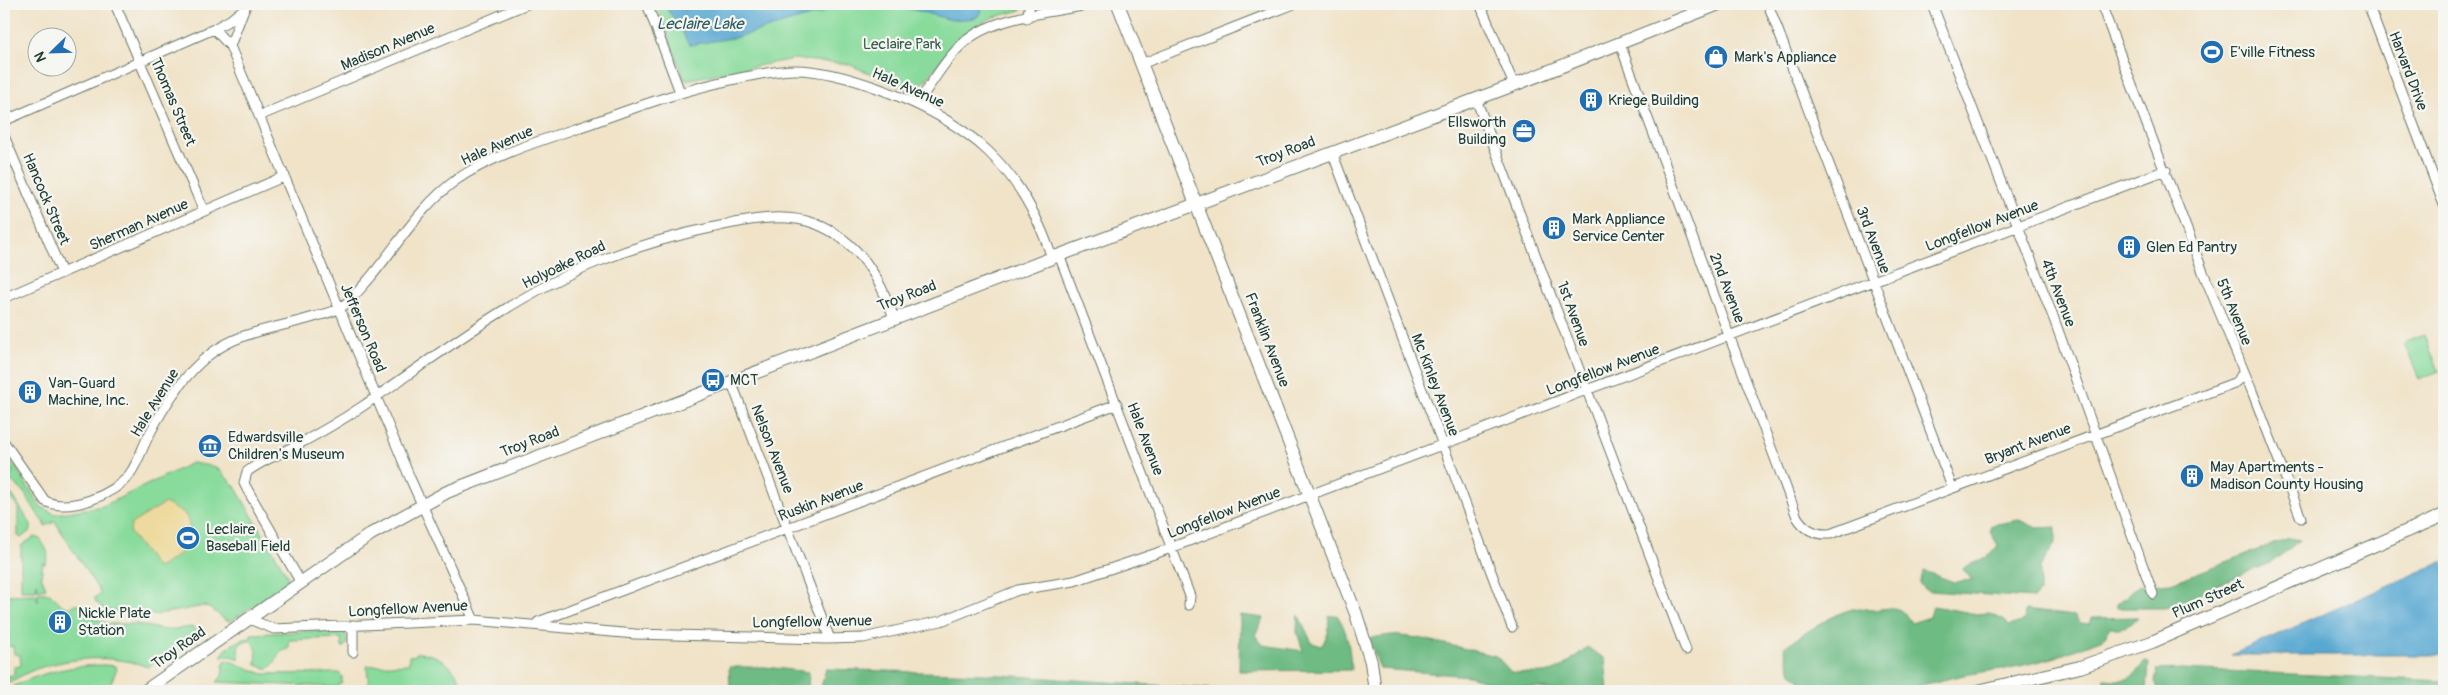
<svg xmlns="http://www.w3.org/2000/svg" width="2448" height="695" font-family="Pangolin,sans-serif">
<rect width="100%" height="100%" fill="#f6f6f2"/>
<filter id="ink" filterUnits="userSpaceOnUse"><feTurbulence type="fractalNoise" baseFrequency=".02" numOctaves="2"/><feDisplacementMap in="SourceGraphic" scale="10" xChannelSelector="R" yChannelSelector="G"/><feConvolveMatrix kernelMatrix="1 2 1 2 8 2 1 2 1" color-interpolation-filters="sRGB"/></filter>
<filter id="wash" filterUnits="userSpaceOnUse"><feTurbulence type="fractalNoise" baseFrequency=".0096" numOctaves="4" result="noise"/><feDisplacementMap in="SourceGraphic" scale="20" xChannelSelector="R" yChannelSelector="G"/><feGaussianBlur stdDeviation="1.12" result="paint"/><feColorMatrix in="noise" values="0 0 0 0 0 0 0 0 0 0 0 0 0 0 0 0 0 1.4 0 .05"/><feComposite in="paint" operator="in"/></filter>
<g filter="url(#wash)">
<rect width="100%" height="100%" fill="#f0e3c8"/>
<path fill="#89db9c" stroke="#548c68" d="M656,4H1025L1021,10L991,18L961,35L915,93L848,64L793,59L685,80Z
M2424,335L2439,371L2419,379L2404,343Z
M4,450L41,507L55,514L103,506L192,463L216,467L234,485L287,575L288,582L231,621L225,620L213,610L204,606L154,615L135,611H111L104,609L95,601V597L101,594L54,520L52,521L53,523L45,526L44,520L42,521L23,491L9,479L13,471L4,467Z
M4,488L13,496L32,526L30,527L32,529L21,538L18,536V507L4,493Z
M34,537L40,539C46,548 51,554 45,564L43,563L41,576L46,588L38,590L37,583L36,590H21V546Z
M38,593H50L63,606L70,608L72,605H81L92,617L108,624H136L165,630L193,627L196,631L198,630L201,635L190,645L167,655L148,667C113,654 71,657 36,669C25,673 15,680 4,684V676L14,675V667L21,666L20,655L14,654L13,646L4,647V595L36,594L38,602Z
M339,630L346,634L347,643L344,647H342L341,638L289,640V649C276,650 278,663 268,669L256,665L257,650L252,641H245L239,645L238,651L240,659L230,656L221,657C226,646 239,639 251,638V634Z
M416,653C436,653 449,662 460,679L459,681L369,687L367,666L409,664V656L416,655Z
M227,660L263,674L339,673L342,676V683L336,687L217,682L222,676L224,662Z
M105,665L115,666L117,669C111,681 111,688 99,691H15L14,686C43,672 73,665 105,665Z"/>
<path fill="#6ebb84" stroke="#467c5c" d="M2019,520L2037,528L2056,527V542L2040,567V592L2034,598L1929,591L1924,589L1919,583L1924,571L1954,582L1972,580L1962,568C1976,561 1989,560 1998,545L1990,532L1992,525Z
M2289,538L2300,540L2272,562L2214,586L2185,602L2165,608H2117V604L2138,586L2171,583Z
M1933,606L1977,614L1989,613L2005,621L2009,626L2024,621L2025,610L2075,616L2080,623L2090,624L2092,618L2138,617C2130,627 2121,629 2109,628L2107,635L2103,639L2053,658L2020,666L1964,675L1897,691H1806L1801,680L1791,673L1784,647C1801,636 1840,608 1860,608C1864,608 1868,610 1872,610C1892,609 1899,602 1911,623L1930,617Z
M1298,614L1312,643L1322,646L1328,633L1329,616L1337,615C1348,631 1350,650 1351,670L1239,671L1240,615L1264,618L1255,635L1263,645L1303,651L1297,632Z
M1391,635L1419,638L1496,656L1511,672C1554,675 1554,675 1587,647L1605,659L1608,691H1563L1492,683L1469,676L1380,669L1369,638Z
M2145,661L2149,662L2147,691L2103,689L2104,679C2129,681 2129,682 2145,661Z
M729,667H765L809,672L808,690L730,687Z
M826,669L984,674L1245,691H820Z
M2182,669L2444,681V691H2159L2155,681L2157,670Z"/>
<path fill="#eeda9e" stroke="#868c69" d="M165,503L185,514C195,534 189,548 171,560C166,563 162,566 157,568L130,533L131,524Z"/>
<path fill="#58a8d2" stroke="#3c7283" d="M666,4H826L824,12L738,37L690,45C684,39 683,31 679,24C674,17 667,13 666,4Z
M893,4H980L982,12L976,18L951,20Z
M2444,561V655H2231Z"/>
</g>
<g filter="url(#ink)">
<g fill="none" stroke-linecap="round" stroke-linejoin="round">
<g stroke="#687768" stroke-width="11">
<path id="street" d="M115,4L204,211
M647,4L680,92
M1480,4L1514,85
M1768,4L1952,487
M1932,4L2054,319L2153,594
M2101,4L2203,272L2252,391L2301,518
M2368,4L2444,205
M1027,18L1030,4
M214,29L230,46L410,478L474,620
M1620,44L1797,517C1805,530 1816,535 1830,534L2234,383L2238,381L2243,372
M230,46L244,9
M1141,64L1294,4
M1476,99L1686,650
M917,104C932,83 947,56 967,40C996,16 1055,12 1092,4
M259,116L527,4
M4,121L214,29L230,20L245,8
M4,136L62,273
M1332,152L1512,627
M1059,255L1190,596L1189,605
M4,298L285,176
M731,381L830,639
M4,442L45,501C69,513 114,495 129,475C138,463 142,448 149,435C164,406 183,375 209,355C239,331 278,328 314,317C324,314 335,312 343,306C353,298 361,288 369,279C397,246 420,206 456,180C493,154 552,137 595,122C644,104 693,87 745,77C762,74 778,70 795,70C824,70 853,79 880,89C969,122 1022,166 1052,258
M301,583L247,489L244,483L247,472C261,460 281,454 297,445C320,433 342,420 363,406C438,355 512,296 597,262C635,247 675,235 715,227C747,220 784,212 816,224C859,241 880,278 894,318
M249,619L274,629L474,620L635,634L827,639L863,638L941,621L1018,590L1074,581L1157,553L2166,170
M538,622L1117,404
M353,652V625"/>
</g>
<g stroke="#687768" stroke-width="14">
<path id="secondary" d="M1118,4L1356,614L1371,662L1375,691
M145,691L371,534L447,492L1052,258L1514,85L1719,4
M1978,691L2080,667L2152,642L2444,515"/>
</g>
<use href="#street" stroke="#fff" stroke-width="9"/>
<use href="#secondary" stroke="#fff" stroke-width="12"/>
</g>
</g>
<defs>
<g id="stadium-disc" transform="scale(1.25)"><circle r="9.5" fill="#1f6fb2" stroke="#f6f6f2"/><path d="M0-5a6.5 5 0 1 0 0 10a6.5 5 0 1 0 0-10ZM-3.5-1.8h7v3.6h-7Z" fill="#fff"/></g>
<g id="shop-disc" transform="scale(1.25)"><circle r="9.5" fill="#1f6fb2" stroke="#f6f6f2"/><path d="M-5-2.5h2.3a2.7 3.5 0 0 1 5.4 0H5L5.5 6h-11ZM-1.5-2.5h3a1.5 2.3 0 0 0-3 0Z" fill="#fff"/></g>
<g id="building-disc" transform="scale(1.25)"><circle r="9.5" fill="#1f6fb2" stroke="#f6f6f2"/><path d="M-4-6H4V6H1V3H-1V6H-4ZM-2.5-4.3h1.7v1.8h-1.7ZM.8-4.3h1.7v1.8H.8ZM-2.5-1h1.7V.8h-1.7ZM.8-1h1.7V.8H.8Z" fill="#fff"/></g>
<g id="office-disc" transform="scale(1.25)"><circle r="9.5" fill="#1f6fb2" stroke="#f6f6f2"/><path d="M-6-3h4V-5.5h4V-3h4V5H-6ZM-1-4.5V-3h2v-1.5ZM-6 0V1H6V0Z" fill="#fff"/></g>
<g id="bus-disc" transform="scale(1.25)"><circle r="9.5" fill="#1f6fb2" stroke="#f6f6f2"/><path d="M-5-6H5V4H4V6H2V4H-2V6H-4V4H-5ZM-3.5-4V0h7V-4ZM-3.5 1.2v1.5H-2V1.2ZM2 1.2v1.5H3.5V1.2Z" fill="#fff"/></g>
<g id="museum-disc" transform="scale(1.25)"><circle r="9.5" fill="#1f6fb2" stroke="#f6f6f2"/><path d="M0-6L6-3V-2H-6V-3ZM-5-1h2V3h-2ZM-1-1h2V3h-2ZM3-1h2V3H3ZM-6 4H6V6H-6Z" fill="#fff"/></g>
</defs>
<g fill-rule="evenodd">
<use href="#stadium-disc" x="2212" y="52"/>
<use href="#shop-disc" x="1716" y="57"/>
<use href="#building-disc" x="1591" y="100"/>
<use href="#office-disc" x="1524" y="131"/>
<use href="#building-disc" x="1554" y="228"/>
<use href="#building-disc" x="2129" y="247"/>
<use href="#bus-disc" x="713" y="380"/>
<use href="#building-disc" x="30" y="392"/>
<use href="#museum-disc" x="210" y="446"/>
<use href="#building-disc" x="2192" y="476"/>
<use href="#stadium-disc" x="188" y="538"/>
<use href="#building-disc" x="60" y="622"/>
</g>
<g text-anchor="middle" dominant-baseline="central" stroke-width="4.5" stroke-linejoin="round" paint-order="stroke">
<g font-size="15" fill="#345d49" stroke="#f6f6f2">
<text x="902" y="44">Leclaire Park</text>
</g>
<g font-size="15" fill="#1f3d34" stroke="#f6f6f2">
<text transform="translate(388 47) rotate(-23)">Madison Avenue</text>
<text transform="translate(2408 71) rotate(69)">Harvard Drive</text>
<text transform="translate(908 88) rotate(24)">Hale Avenue</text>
<text transform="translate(173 102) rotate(67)">Thomas Street</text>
<text transform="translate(497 146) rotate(-24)">Hale Avenue</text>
<text transform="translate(1286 152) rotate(-21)">Troy Road</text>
<text transform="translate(46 199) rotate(67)">Hancock Street</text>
<text transform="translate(139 225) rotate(-24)">Sherman Avenue</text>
<text transform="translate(1982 226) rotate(-21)">Longfellow Avenue</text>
<text transform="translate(1873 240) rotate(69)">3rd Avenue</text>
<text transform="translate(564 265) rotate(-26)">Holyoake Road</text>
<text transform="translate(1727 288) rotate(69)">2nd Avenue</text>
<text transform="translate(2058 293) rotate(69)">4th Avenue</text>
<text transform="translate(907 296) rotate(-21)">Troy Road</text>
<text transform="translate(2234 312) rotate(68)">5th Avenue</text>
<text transform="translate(1573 314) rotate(70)">1st Avenue</text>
<text transform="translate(363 328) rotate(67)">Jefferson Road</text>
<text transform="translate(1267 340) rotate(69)">Franklin Avenue</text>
<text transform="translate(1603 370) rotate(-21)">Longfellow Avenue</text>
<text transform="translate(1435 385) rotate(69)">Mc Kinley Avenue</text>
<text transform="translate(155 403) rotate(-58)">Hale Avenue</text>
<text transform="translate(1145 439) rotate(69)">Hale Avenue</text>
<text transform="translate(530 442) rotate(-21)">Troy Road</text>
<text transform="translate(2028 444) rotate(-21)">Bryant Avenue</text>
<text transform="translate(772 449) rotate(69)">Nelson Avenue</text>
<text transform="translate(821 501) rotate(-21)">Ruskin Avenue</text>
<text transform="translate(1224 513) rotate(-21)">Longfellow Avenue</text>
<text transform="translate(2208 599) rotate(-24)">Plum Street</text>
<text transform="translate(408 609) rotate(-3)">Longfellow Avenue</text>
<text transform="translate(812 622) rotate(-1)">Longfellow Avenue</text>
<text transform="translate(179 648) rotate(-35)">Troy Road</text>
</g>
<g font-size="15" fill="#1f3d34" stroke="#f6f6f2" text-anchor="start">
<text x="2230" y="52">E'ville Fitness</text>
<text x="1734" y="57">Mark's Appliance</text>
<text x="1608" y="100">Kriege Building</text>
<text x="1506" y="122" text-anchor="end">Ellsworth<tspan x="1506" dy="17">Building</tspan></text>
<text x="1572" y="219">Mark Appliance<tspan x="1572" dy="17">Service Center</tspan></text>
<text x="2146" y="247">Glen Ed Pantry</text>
<text x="730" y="380">MCT</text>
<text x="48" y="383">Van-Guard<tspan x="48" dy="17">Machine, Inc.</tspan></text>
<text x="228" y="437">Edwardsville<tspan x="228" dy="17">Children's Museum</tspan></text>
<text x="2210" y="467">May Apartments -<tspan x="2210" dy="17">Madison County Housing</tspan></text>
<text x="206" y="529">Leclaire<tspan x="206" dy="17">Baseball Field</tspan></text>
<text x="78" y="613">Nickle Plate<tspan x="78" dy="17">Station</tspan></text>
</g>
<g font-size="16" font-style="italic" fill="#305d63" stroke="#f6f6f2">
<text x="700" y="24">Leclaire Lake</text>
</g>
</g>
<rect width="2448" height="695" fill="none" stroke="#f6f6f2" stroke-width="20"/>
<g transform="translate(52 52) rotate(247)"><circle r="24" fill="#f6f6f2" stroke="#a0aca6"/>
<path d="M0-4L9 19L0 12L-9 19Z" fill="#1f6fb2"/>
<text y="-8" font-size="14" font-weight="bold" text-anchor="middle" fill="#1f3d34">N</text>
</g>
</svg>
